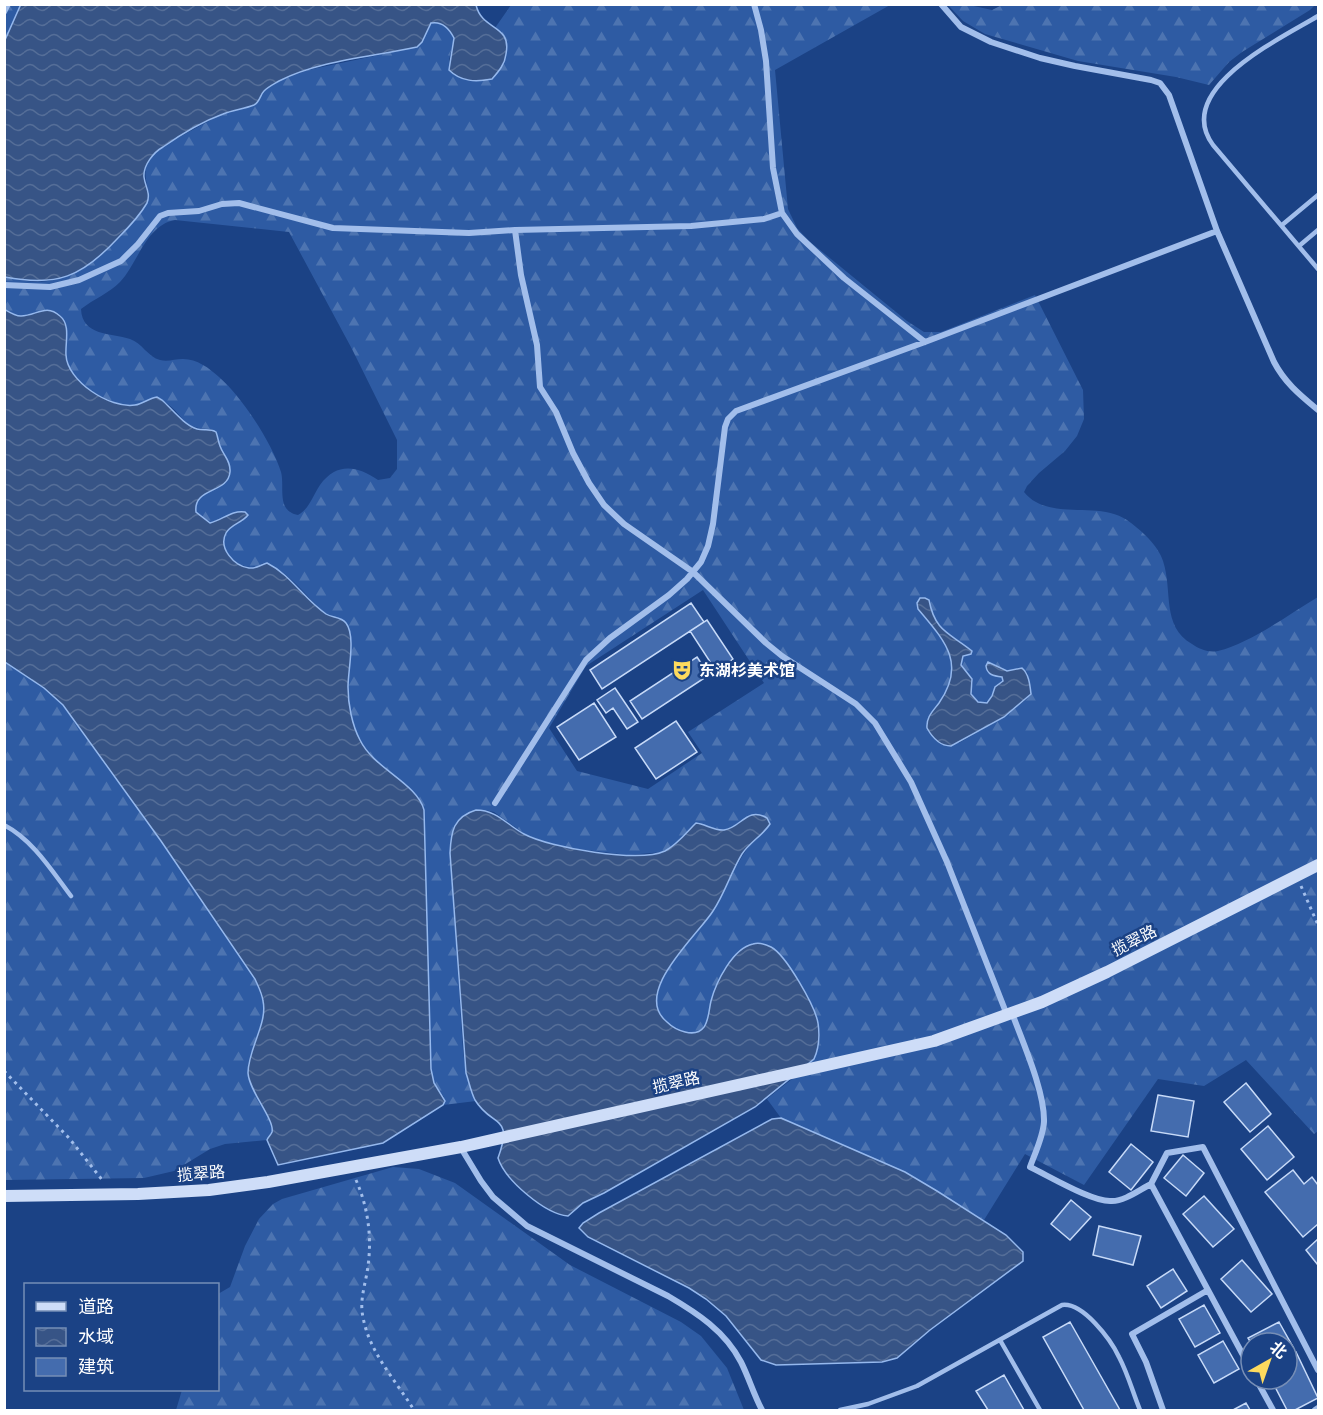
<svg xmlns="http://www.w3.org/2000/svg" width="1323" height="1415" font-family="'Archivo Narrow','Noto Sans SC',sans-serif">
<defs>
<pattern id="forest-firs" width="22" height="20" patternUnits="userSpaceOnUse" patternTransform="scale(1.5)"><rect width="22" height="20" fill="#2e5ba3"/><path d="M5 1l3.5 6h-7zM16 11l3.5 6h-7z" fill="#4d74b1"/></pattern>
<pattern id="water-waves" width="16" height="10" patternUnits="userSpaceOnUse" patternTransform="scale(1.5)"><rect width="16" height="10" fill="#375486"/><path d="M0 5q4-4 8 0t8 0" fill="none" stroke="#556e98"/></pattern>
</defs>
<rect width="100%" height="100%" fill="#1b4285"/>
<path fill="url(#forest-firs)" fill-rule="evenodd" d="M1004,4L1315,5L1310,10L1242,52L1229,62L1209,85L1176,77L1078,61L985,34L963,21L948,5H969L992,10Z
M5,5H21L5,40Z
M511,5H890L775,70L788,209L797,228L809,241L907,321L924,332H941L1035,295L1083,390L1084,419L1077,436L1065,451L1039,473L1027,486L1024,492C1048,522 1097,500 1127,520C1141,530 1158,545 1163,561C1173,591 1161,626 1192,644C1199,649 1209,653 1218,651C1252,642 1288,615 1318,597V1131L1314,1134L1246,1060L1204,1086L1158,1079L1084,1185L1025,1154L984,1220L905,1172L781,1118L767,1099C781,1087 811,1067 817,1052C828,1023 806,994 792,971C786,963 780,952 771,947C764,943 757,943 749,945C739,956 726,967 719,980C710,994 713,1015 703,1027C689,1045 650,1019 658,993C668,956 695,940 713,911C728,887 736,861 754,840L727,830L712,828L663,852L628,855L561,847L526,835L494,812L485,810L450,853L463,1051L466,1073L476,1101L443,1105L444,1097L434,1083L431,1069L413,792C371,760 344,736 348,679C349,664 354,643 349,628C345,617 332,619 324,612C305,596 288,569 263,563C242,578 209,546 230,528C234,525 239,523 243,521L238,512L210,523L196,512C193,490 221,492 230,475L218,441V435L212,429C181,430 184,413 163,401C152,394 144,405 133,405C118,406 102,398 90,390C82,384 71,376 67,367C61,350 74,327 59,314C45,303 33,317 19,315C15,315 11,312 6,310L5,309V277C15,278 26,282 37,282C73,281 102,259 124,232C134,220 140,205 149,193C143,170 143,164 161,147L220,115L255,105L260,99L262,92L281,80L308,70L412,48L422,42L431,23C442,21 449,28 454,38L449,60L453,74L471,81L492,79C505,62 517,43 495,28ZM175,220L289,232L352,349L397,440V469L390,478L378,480C357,466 337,462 320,485C312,497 310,508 298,515C276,511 285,487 281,472C272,443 242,397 219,377C209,368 197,359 183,359C175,359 168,362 160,360C148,357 142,343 130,339C111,333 82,336 81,309C94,299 109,293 120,282C138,263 146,225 175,220ZM703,590L764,683L688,732L702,753L648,789L577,771L549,728L586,666ZM929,600C936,632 950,632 972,651L971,654L963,656L961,665L973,682L971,691L974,699L984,704L990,699L995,687L1003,680L1002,677L993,676C1003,670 1010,673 1020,668L1027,672L1029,679L1031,691L1027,699L1004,717L959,743L939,742L927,728C926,717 933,711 939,703C966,664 945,639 918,609Z
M4,662L44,688L63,705L161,841L255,979L263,1001L264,1015L249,1060L248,1075L272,1124V1132L267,1140L225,1144L210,1149L174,1171L144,1178L5,1180Z
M393,1167L419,1169L455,1183L570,1265L681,1322L701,1336L727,1368L744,1410H176L182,1390H218V1294L230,1287L245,1246L259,1219L273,1204L282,1199Z"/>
<path fill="url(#water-waves)" stroke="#95b8ed" stroke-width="1.5" d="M21,4L476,5C482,31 512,24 506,54C505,64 499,71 492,79C476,82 461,82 449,70L454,38C449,28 442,21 431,23L422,42L417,47C372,57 321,60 279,81C274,84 268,87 264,91C260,95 260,102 254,105C244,109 233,110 223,114C204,121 180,135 163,147C154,152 143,165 144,177C145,186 151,193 147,203C140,215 128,228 118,238C82,277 57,287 5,277V40Z
M4,309C9,312 15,316 21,316C36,316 46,303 60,316C71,325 65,343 66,355C67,381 110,409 135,405C143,404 149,398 157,397L162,400C172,409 184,425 197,429C204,431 210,428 216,432C218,437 218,441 220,446C223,455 231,461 230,472C228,494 193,487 196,512L210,523C223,520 231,510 245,512L248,515C242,523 231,524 226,533C218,548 234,566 249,568C256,569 260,565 267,563C291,575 304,599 326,614C332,618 341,616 346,623C356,636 348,670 348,687C348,704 352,725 360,740C374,769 417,783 424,810L431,1069L434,1083L445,1101L443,1105L383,1143L278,1165L267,1140C268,1137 271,1135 272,1132C275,1120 249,1091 248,1073C248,1049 268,1023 263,1001C262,993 258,986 255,979L161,841L63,705L44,688L5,662Z
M920,598H925L929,600C935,632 950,633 972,651L971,654L963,656L961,665L972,679L971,694L978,702L987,703L992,696L995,687L1003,681L1002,677C994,676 987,675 986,666L988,662L1007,671L1022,668C1029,674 1030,685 1031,694L1004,717L951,746C940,746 932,737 927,728C926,717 933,711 939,703C967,663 944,640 918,609L917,603Z
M476,810C497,810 507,825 524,834C550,848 639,863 665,851C677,845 687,832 696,823C705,824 715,831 724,830C741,828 747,806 767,818L770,824C763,835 750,842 742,854C731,872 725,893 713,911C698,935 631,993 667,1022C675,1030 695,1039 704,1027C709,1020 709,1009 711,1001C716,982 733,948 753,944C759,942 765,944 771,947C786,955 815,1006 818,1023C820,1036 819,1048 814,1059L755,1107L604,1193L583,1203L568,1216C545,1214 505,1180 498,1158C514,1114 492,1128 475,1100C471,1092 469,1082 466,1073L450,853C451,832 453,817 476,810Z
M781,1118L905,1172L937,1191L1006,1235L1023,1252V1261L930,1330L897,1358L882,1362L776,1365L761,1360L726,1316L706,1299L689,1288L588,1237L579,1228L583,1223L599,1213L772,1119Z"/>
<path fill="#446cae" stroke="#c7daf8" stroke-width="1.5" d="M691,603L704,622L602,689L590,670Z
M707,620L733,659L716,671L690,631Z
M697,657L709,675L642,719L630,701Z
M615,688L638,722L627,729L613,708L606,713L597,700Z
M594,703L616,737L579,760L557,727Z
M676,721L697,752L656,779L635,748Z
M1246,1083L1271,1114L1250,1132L1224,1102Z
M1158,1095L1194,1101L1188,1137L1151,1131Z
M1268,1126L1294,1157L1267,1180L1241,1149Z
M1131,1144L1153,1162L1131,1190L1109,1172Z
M1183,1155L1204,1173L1186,1196L1164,1178Z
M1293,1170L1304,1184L1312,1177L1318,1185V1224L1303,1237L1265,1192Z
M1204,1196L1234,1229L1213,1247L1183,1214Z
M1071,1200L1091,1217L1070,1240L1051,1224Z
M1099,1226L1141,1236L1133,1265L1093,1255Z
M1318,1239V1265L1306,1250Z
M1242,1260L1272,1294L1251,1312L1221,1279Z
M1173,1269L1187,1291L1161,1308L1147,1286Z
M1204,1305L1220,1333L1195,1347L1179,1319Z
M1070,1322L1120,1410H1084L1043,1337Z
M1279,1322L1293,1347L1287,1350V1343H1251L1248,1338Z
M1223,1341L1239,1369L1214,1383L1198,1355Z
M1296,1352L1318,1398L1295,1410H1287L1271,1379H1287V1357Z
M1004,1375L1024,1410H988L976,1391Z
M1246,1403L1250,1410H1233Z"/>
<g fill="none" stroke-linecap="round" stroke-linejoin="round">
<path stroke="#a2beeb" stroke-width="3" stroke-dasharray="3 4.5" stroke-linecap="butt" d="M1301,886L1318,925
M4,1071L69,1138L103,1181
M356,1180C368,1207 372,1237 368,1266C366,1283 359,1300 363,1317C369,1352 396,1381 414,1410"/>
<path stroke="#a2beeb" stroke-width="4.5" d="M1318,16C1282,38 1172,89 1213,145L1318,269
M1282,225L1318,195
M1299,246L1318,230
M4,825C33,840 52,871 71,896
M1000,1340L1040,1410
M840,1410L868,1404L917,1386L1062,1305C1083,1302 1111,1340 1119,1357C1128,1374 1133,1393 1140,1410"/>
<path stroke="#a2beeb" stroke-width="6" d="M754,4L761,30L766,61L773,168L782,213L797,234L844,278L925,342
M941,4L961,27L991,42L1040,58L1075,66L1151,80L1160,83L1169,95L1217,231L1274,362C1285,383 1300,395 1318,410
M4,12L8,4
M515,230L691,226L764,219L782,213
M4,285L50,287L79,280L121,261L138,244L160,216L168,213L199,211L222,204L239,203L333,228L469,233L515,230L521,275L537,345L540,387L556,412L573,453L589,483L604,505L624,524L693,572L766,643L782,656L856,704L875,723L911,782L947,862L1007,1015
M495,803L586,660L610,638L669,595L687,579L701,562L708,546L713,524L725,427L728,419L736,411L925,342L1217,231
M1012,1013C1023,1043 1045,1092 1044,1122C1043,1137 1035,1153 1030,1167C1049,1176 1094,1203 1112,1201C1125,1201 1139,1190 1151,1184L1251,1370
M461,1148L481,1181L493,1197L527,1226L668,1296C697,1313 725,1331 741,1362C749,1378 754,1395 762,1410
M1151,1184L1167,1153L1203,1147L1318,1370
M1256,1379L1273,1410
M1163,1410L1146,1362L1132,1334L1208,1290
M1315,1410L1318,1408"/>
<path stroke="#ceddf8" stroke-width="12" d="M4,1196L138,1194L209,1190L268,1182L461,1147L934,1041L1042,1002L1107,972L1318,865"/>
</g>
<defs>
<g id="theatre-bare" transform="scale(1.62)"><path d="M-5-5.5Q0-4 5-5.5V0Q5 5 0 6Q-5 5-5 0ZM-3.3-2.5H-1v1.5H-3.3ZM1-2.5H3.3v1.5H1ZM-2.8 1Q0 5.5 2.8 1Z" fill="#fdda5e" stroke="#1b4285" stroke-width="2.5" paint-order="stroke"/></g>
</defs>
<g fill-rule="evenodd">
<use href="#theatre-bare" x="682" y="670"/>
</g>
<g text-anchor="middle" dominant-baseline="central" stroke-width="5" stroke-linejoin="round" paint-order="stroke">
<g font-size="16" font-weight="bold" fill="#fff" stroke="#1b4285" text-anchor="start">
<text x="699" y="670">东湖杉美术馆</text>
</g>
<g font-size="16" fill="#fff" stroke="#1b4285">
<text transform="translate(1134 940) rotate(-27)">揽翠路</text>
<text transform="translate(676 1082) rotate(-13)">揽翠路</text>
<text transform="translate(201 1173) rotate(-5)">揽翠路</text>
</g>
</g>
<rect width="1323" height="1415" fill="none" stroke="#ffffff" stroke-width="12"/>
<rect x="24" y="1283" width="195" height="108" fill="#1b4285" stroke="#768eb6" stroke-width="1.5"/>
<rect x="36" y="1302" width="30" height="9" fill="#ceddf8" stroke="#768eb6" stroke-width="1.5"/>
<text x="78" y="1313" font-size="18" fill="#ffffff">道路</text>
<rect x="36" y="1328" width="30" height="18" fill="url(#water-waves)" stroke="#768eb6" stroke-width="1.5"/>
<text x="78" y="1343" font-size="18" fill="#ffffff">水域</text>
<rect x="36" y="1358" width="30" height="18" fill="#446cae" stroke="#768eb6" stroke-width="1.5"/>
<text x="78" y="1373" font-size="18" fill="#ffffff">建筑</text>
<g transform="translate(1269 1361) rotate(40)"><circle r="28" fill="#1b4285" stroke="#768eb6" stroke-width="1.5"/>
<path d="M0-4.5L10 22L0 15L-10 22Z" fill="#fdda5e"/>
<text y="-9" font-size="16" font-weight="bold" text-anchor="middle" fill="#ffffff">北</text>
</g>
</svg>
